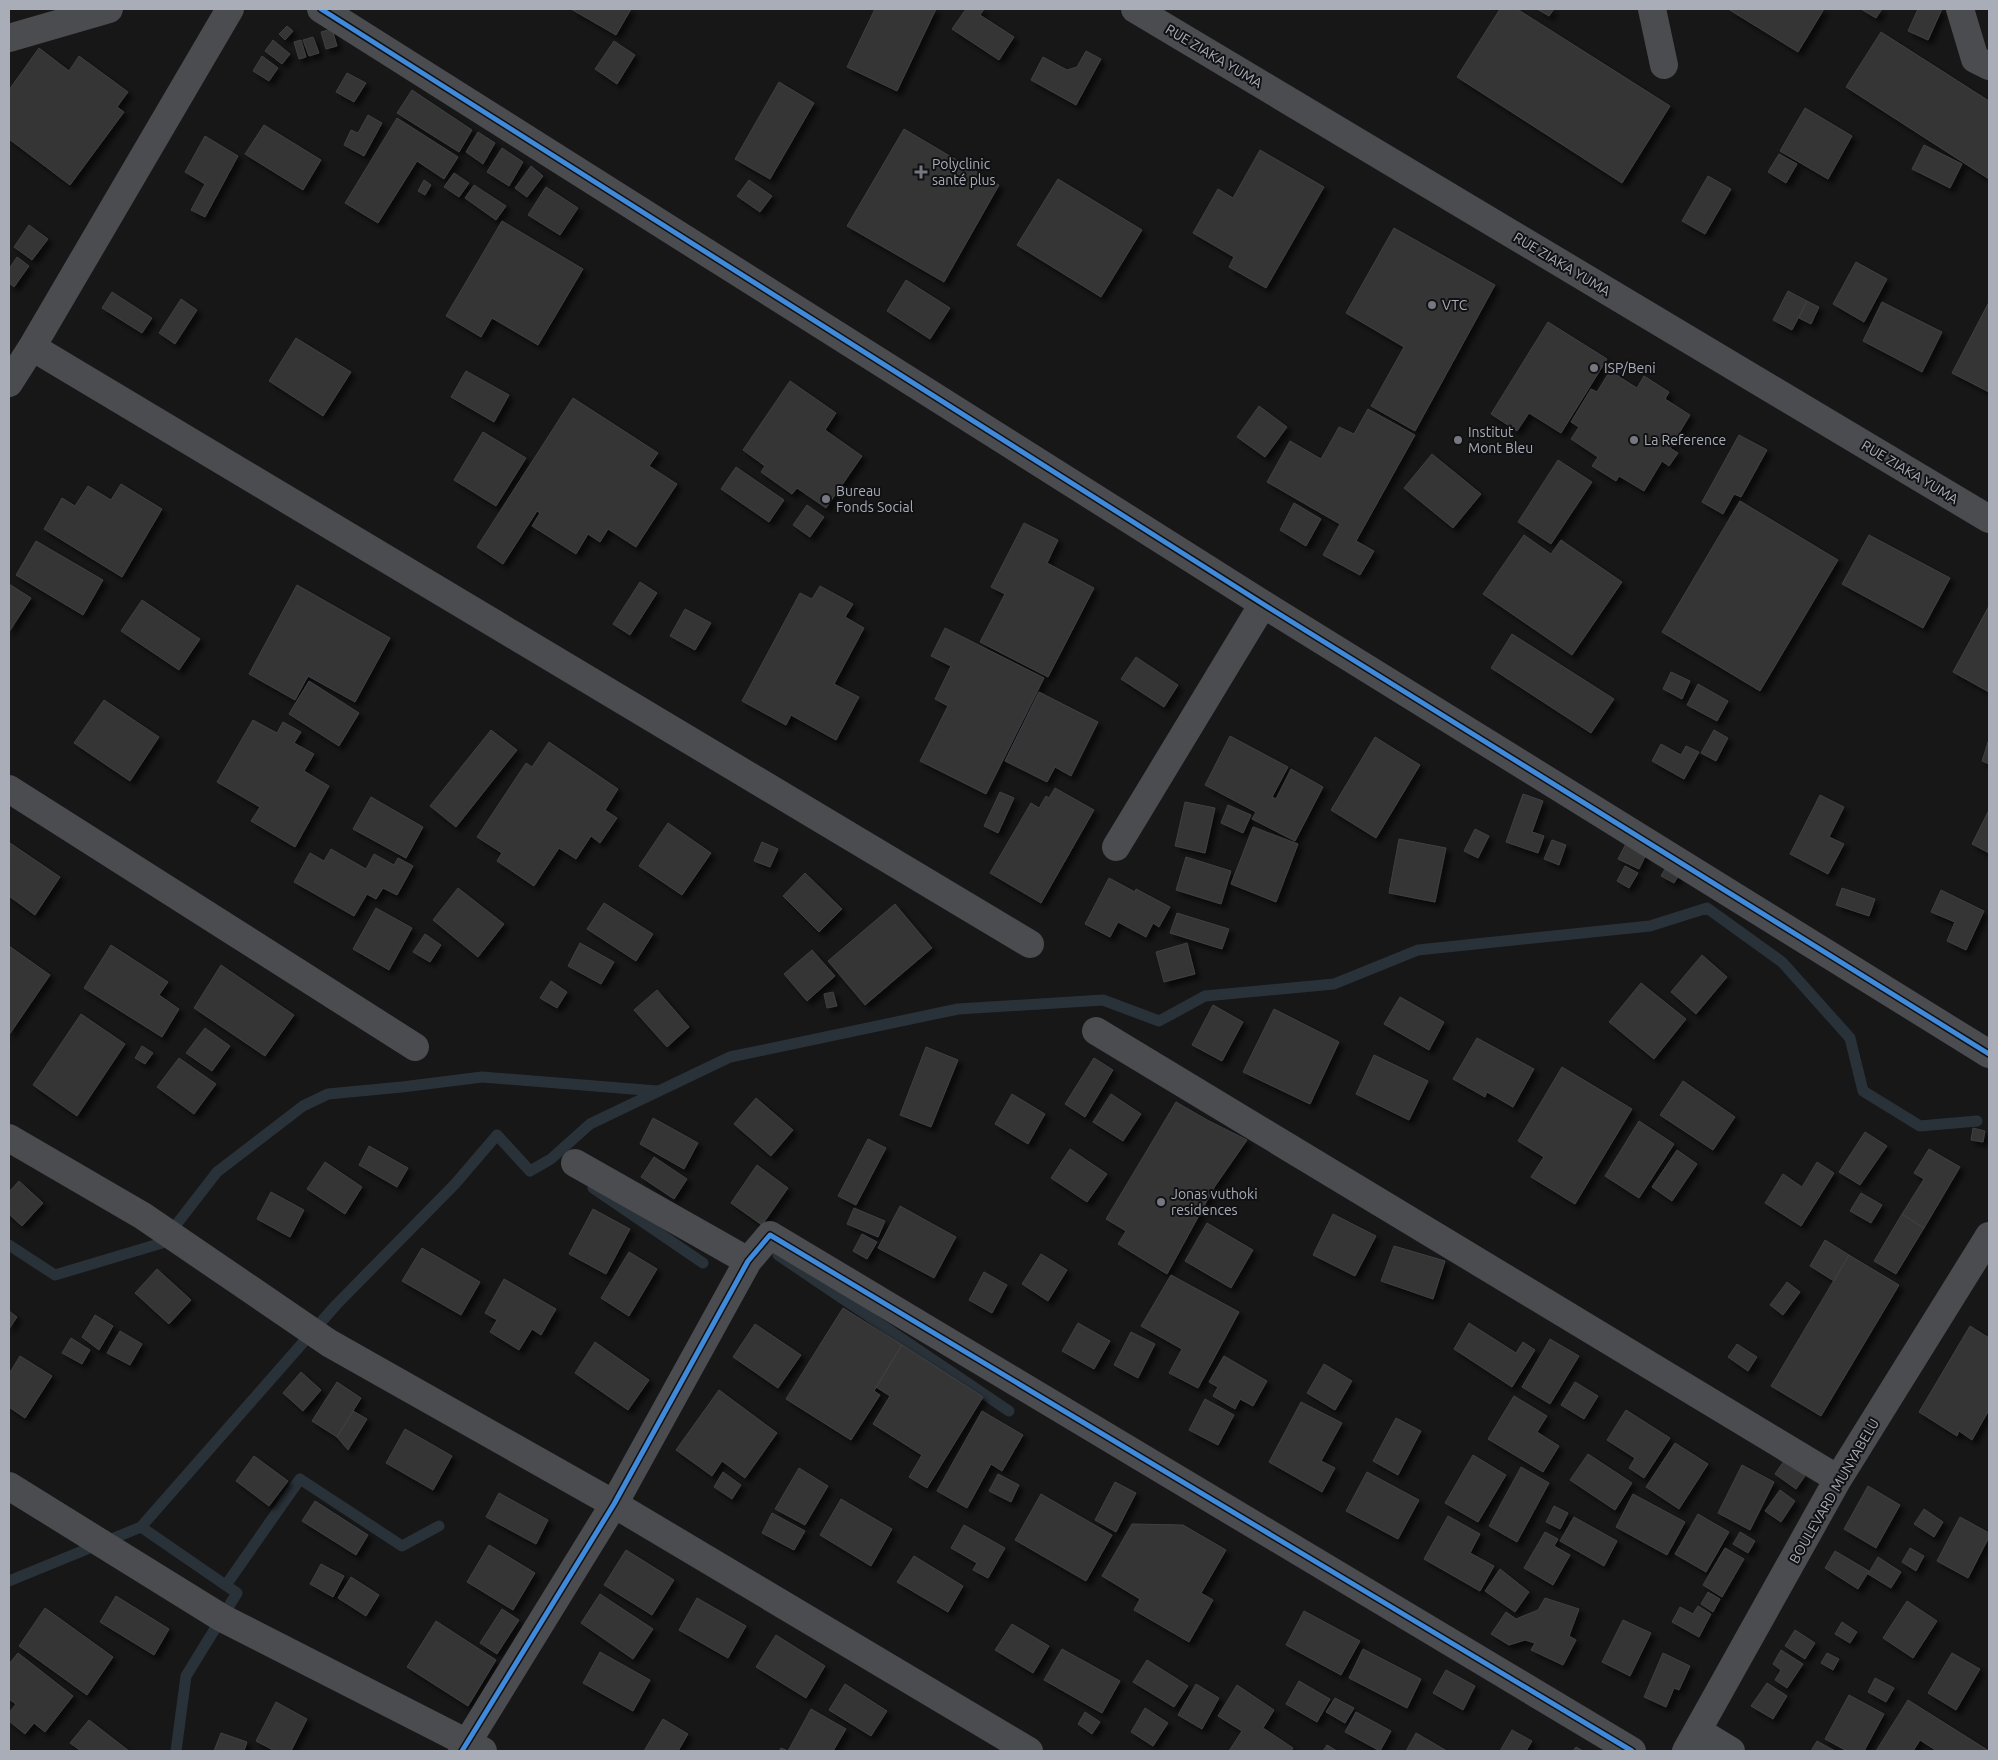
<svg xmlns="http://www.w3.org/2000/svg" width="1998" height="1760" font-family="Ubuntu,sans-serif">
<defs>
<filter id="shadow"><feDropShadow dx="4.5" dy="4.5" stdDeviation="2.5" flood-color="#0009"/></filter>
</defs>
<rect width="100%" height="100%" fill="#171717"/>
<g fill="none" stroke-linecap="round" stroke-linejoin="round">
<path stroke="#2a3239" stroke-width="11" d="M593,1188L703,1263
M9,1245L55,1275L162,1243L217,1172L303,1106L328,1094L402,1087L482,1077L657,1091
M778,1255L1009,1411
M141,1527L237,1593L186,1676L176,1751
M9,1581L141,1527L336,1305L455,1184L497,1135L530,1171L551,1159L590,1124L730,1057L958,1009L1103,1000L1159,1021L1205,996L1334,984L1418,950L1650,926L1707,908L1782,962L1850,1038L1863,1091L1920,1126L1977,1121
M226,1585L300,1479L402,1546L439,1526"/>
</g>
<path fill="#353536" stroke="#3f4043" filter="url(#shadow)" d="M571,9H631L616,35Z
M875,9H936L897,91L847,67Z
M966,9H984L980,15L1014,37L999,60L952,29Z
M1500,9H1517L1670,106L1622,183L1457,77Z
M1537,9H1554L1549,16Z
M1728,9H1824L1798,52Z
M1861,9H1882L1876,18Z
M1918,9H1942L1928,40L1908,31Z
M287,26L293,31L285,40L279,34Z
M332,29L337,46L326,49L321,32Z
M1881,32L1989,101V179L1846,87Z
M313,37L319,53L309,56L303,40Z
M273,40L290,54L282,64L265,51Z
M301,40L306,57L299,59L294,42Z
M614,41L635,55L617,84L595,69Z
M39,48L69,71L79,56L128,92L117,107L124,112L70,185L9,139V90Z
M1086,51L1101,59L1076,105L1031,80L1043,57L1067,70L1077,67Z
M262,56L278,68L269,81L253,71Z
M347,73L366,83L354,102L336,92Z
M779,82L814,103L770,179L735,159Z
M412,90L472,130L459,152L397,113Z
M1805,108L1852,136L1828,179L1780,151Z
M368,115L382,123L364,156L344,145L351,130L358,133Z
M397,118L458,157L444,179L417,161L378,223L345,203Z
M264,125L321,160L303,190L245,154Z
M904,129L999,185L944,282L847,226Z
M478,132L495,143L483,164L466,152Z
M205,136L238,156L205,217L191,210L205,184L185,172Z
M1924,145L1962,164L1950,188L1912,169Z
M502,148L523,162L509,186L487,172Z
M1260,150L1324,187L1266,288L1229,267L1234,257L1193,233L1218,189L1233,198Z
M1779,154L1797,164L1786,183L1768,172Z
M531,166L543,176L527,197L515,188Z
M454,173L469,183L459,197L444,187Z
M1708,176L1731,189L1705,234L1682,221Z
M1058,179L1142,230L1101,297L1017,245Z
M424,180L431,185L425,195L418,191Z
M749,180L772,196L760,212L737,196Z
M474,185L506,206L496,220L465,198Z
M546,187L578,208L560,235L528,215Z
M502,221L583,269L538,345L492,318L481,337L446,316Z
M29,225L48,239L32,260L14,247Z
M1394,228L1495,285L1415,431L1371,406L1404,347L1346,313Z
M17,257L29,266L14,287L9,283V269Z
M1856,262L1887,279L1864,322L1833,304Z
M906,280L950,308L930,339L887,311Z
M1788,291L1807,301L1792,330L1773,320Z
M112,292L152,318L142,333L102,308Z
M181,299L197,310L175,344L159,333Z
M1807,301L1819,307L1811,324L1799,318Z
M1882,302L1942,332L1922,372L1863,341Z
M1989,302V392L1952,373Z
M1548,322L1607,359L1561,433L1529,413L1517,431L1491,414Z
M296,338L351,372L323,416L269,381Z
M466,371L509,395L494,422L451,397Z
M1610,371L1637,388L1644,376L1669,392L1665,399L1690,415L1670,448L1678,453L1669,466L1662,461L1644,491L1619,476L1616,481L1592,466L1598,457L1571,439L1579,427L1571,422L1591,389L1597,392Z
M790,381L836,413L825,430L862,456L826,508L797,488L792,494L761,472L765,466L743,450Z
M573,398L658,453L649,466L677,484L636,547L608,529L600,542L588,534L576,554L532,526L540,513L537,511L503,564L477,547Z
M1259,406L1287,427L1265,457L1237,437Z
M1368,409L1415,435L1356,541L1374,551L1360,575L1323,555L1340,524L1267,482L1290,441L1321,459L1339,427L1354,434Z
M483,432L526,458L496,506L454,480Z
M1739,435L1767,450L1741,497L1734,494L1723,514L1702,502Z
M1432,454L1481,494L1453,528L1404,488Z
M1558,460L1592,482L1551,544L1518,522Z
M736,467L784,500L769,522L721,489Z
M121,484L162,509L122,577L44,529L62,498L75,506L88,486L111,500Z
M1740,501L1838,560L1760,691L1662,632Z
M1294,503L1321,519L1306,546L1280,530Z
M807,505L824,517L810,537L793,525Z
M1024,523L1058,540L1047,563L1094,588L1048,677L980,642L1005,594L991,587Z
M1524,535L1551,554L1561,540L1622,582L1572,655L1483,594Z
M1869,535L1950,578L1923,628L1842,584Z
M36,541L103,580L83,615L16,575Z
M640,582L657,593L630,635L613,624Z
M9,584L31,598L9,632Z
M297,585L390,638L355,702L308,676L295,700L249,674Z
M820,586L853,604L845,617L864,628L834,684L859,697L836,740L791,715L786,725L742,701L800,593L812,599Z
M142,600L200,639L179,670L121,631Z
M1989,606V692L1953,672Z
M685,609L711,623L695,650L670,636Z
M945,628L1044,678L986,794L920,761L948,706L935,699L951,666L931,656Z
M1512,634L1614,699L1591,733L1491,668Z
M1136,657L1178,685L1164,707L1121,679Z
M1671,672L1690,681L1682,699L1663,689Z
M309,681L359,713L339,746L289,714Z
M1698,684L1728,701L1717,721L1687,705Z
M1039,692L1098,722L1071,776L1055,767L1047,782L1005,761Z
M104,700L159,737L130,781L74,743Z
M253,720L277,733L283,722L301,732L294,743L314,754L304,771L329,786L295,847L251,821L260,807L217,782Z
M491,730L517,750L456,827L430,806Z
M1714,730L1728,738L1716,761L1701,753Z
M1230,736L1288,767L1272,797L1276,799L1291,769L1323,787L1295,841L1252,819L1256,812L1205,785Z
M1375,737L1420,765L1376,838L1331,810Z
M1989,739V764L1982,761Z
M549,742L618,789L605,810L617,818L600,843L591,836L576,859L559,848L534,886L497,861L502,853L477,837L526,763L532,767Z
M1661,744L1681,755L1686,746L1699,752L1684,779L1652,761Z
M1055,788L1094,810L1041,903L990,873L1031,803L1039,808L1046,796L1049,798Z
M1000,792L1014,798L998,833L984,826Z
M1523,794L1543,801L1532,832L1544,836L1538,853L1506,842Z
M1820,795L1844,807L1829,837L1844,844L1828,874L1790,854Z
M371,797L423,827L406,858L353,829Z
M1185,802L1215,808L1205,853L1175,846Z
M1228,805L1251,815L1243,833L1221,823Z
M1989,810V853L1972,844Z
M668,823L711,853L682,895L639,866Z
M1253,827L1298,844L1276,902L1231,884Z
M1475,829L1489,836L1478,858L1464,851Z
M1631,834L1651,844L1639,869L1618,859Z
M1399,839L1446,848L1435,902L1389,893Z
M1552,840L1566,845L1559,865L1544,859Z
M762,842L778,849L770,867L754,861Z
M10,843L60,877L35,915L9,896Z
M331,849L366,869L374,854L394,865L398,858L413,866L397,895L383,888L376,899L367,894L354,916L294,882L310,853L324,861Z
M1186,857L1231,871L1221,904L1176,890Z
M1669,862L1682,870L1674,883L1661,876Z
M1625,866L1638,873L1629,888L1617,881Z
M805,873L842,909L819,932L783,896Z
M1109,878L1135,892L1136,889L1170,907L1159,927L1153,923L1146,937L1118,922L1110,937L1085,924Z
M458,888L504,924L478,957L433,920Z
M1842,888L1875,899L1869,916L1836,905Z
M1941,890L1984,911L1966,950L1947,941L1955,922L1931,912Z
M604,903L653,934L636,961L587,929Z
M895,904L932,948L865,1005L828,961Z
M376,908L412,928L389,970L353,949Z
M1177,913L1229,929L1222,949L1170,933Z
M425,934L441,945L430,962L413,952Z
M580,943L614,962L601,984L568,966Z
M1187,943L1195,974L1164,982L1156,952Z
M111,945L168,982L159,995L179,1009L162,1037L84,988Z
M9,946L50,975L9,1035Z
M812,950L835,976L807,1001L784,974Z
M1702,955L1727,977L1696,1014L1671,992Z
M221,965L294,1015L265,1056L194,1008Z
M551,981L567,992L557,1008L540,998Z
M1641,983L1686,1019L1654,1059L1609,1022Z
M657,990L689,1027L667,1047L634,1010Z
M833,992L837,1006L827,1008L824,994Z
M1400,997L1444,1022L1429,1050L1384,1024Z
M1213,1005L1243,1022L1222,1061L1192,1045Z
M1274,1009L1339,1042L1310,1104L1243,1072Z
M81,1014L125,1044L77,1116L33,1085Z
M205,1028L230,1046L212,1071L186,1053Z
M1477,1038L1534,1069L1513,1107L1487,1092L1485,1097L1453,1079Z
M142,1046L153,1053L145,1064L135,1058Z
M926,1047L958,1060L931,1127L900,1115Z
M1374,1055L1428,1081L1409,1120L1356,1094Z
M179,1058L216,1084L194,1114L157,1087Z
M1094,1058L1113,1070L1085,1117L1065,1104Z
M1562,1067L1632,1109L1575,1204L1531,1177L1544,1157L1518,1141Z
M1683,1081L1735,1117L1713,1150L1660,1115Z
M1012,1094L1045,1114L1028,1144L995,1124Z
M1111,1094L1141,1114L1123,1141L1093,1122Z
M756,1098L793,1130L771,1156L734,1124Z
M1176,1102L1209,1121L1247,1140L1215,1186L1167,1274L1118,1244L1126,1231L1106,1219Z
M653,1118L698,1143L684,1169L640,1144Z
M1639,1121L1674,1144L1639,1198L1605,1176Z
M1973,1128L1985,1131L1983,1142L1971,1140Z
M1865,1132L1887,1146L1860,1185L1839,1172Z
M868,1139L886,1148L856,1205L838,1196Z
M369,1146L408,1168L397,1187L359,1165Z
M1070,1149L1107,1174L1087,1202L1051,1178Z
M1929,1149L1960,1167L1924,1228L1902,1214L1924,1179L1914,1173Z
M1677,1150L1697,1164L1672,1201L1652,1187Z
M654,1157L687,1179L674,1199L641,1177Z
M325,1162L362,1187L345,1214L307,1189Z
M1817,1162L1834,1173L1801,1226L1765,1203L1783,1174L1802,1187Z
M757,1165L788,1188L762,1225L731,1203Z
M19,1181L43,1203L22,1226L9,1214V1192Z
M271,1192L304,1210L290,1237L257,1219Z
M1861,1193L1882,1205L1871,1223L1850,1211Z
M900,1206L956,1237L934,1278L878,1248Z
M854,1208L885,1221L878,1237L847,1224Z
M593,1209L630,1229L606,1274L569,1254Z
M1333,1214L1376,1236L1355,1276L1313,1255Z
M1902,1214L1924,1228L1896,1274L1874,1261Z
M1207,1223L1253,1250L1231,1288L1185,1261Z
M862,1234L877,1242L867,1259L853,1251Z
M1825,1240L1849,1255L1834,1281L1810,1266Z
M1394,1246L1445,1261L1433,1299L1381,1281Z
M422,1248L480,1282L461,1315L402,1281Z
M629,1252L657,1269L629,1316L601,1298Z
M1041,1254L1067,1270L1048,1301L1022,1284Z
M1849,1255L1899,1285L1821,1416L1771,1386Z
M157,1269L191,1300L169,1324L135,1293Z
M984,1272L1007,1285L992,1313L969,1300Z
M1171,1275L1239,1312L1198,1388L1169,1373L1182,1349L1141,1326Z
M504,1279L556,1309L541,1335L532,1329L519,1350L490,1332L497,1320L485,1313Z
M1787,1282L1800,1292L1783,1315L1770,1305Z
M843,1308L902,1345L874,1391L880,1395L851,1440L786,1399Z
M9,1311L17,1317L9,1329Z
M95,1315L113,1326L99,1350L82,1337Z
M1078,1323L1110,1341L1094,1369L1062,1351Z
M1469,1323L1516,1353L1523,1342L1535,1350L1512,1387L1454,1349Z
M755,1324L801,1355L778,1388L733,1357Z
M1970,1326L1989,1338V1410L1972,1440L1959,1431L1957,1436L1919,1412Z
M120,1331L142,1344L130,1365L107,1353Z
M1131,1332L1155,1344L1138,1378L1114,1365Z
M71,1338L90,1350L82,1364L62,1353Z
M1550,1339L1579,1356L1550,1404L1522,1387Z
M595,1342L649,1380L628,1410L575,1373Z
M1737,1344L1757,1357L1748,1371L1728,1357Z
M902,1345L983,1397L927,1488L909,1477L922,1455L873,1424L890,1396L876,1387Z
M20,1356L52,1376L25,1418L9,1407V1374Z
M1224,1356L1267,1381L1253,1406L1240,1399L1235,1409L1213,1396L1218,1387L1209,1382Z
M1324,1364L1352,1381L1335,1410L1307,1393Z
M301,1372L321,1390L303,1411L283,1393Z
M337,1382L361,1398L337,1437L312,1421Z
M1575,1382L1598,1396L1584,1419L1561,1405Z
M719,1390L777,1433L745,1478L722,1461L712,1476L676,1450Z
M1514,1396L1547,1416L1537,1432L1559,1446L1543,1472L1488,1439Z
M1205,1399L1234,1415L1218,1445L1189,1430Z
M1301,1402L1342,1423L1321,1461L1335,1468L1322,1492L1269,1462Z
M1626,1410L1670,1438L1644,1478L1629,1468L1635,1458L1607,1440Z
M353,1411L367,1419L348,1450L337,1437Z
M982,1411L1023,1435L1002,1471L991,1464L967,1508L937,1491Z
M1396,1418L1421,1431L1398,1475L1373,1461Z
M405,1429L452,1456L433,1490L386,1463Z
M1675,1443L1708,1464L1679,1509L1646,1487Z
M1588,1454L1632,1483L1615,1510L1570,1480Z
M1473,1455L1506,1475L1478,1522L1445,1503Z
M254,1456L288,1481L269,1506L236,1481Z
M1784,1461L1805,1476L1796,1489L1775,1474Z
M1742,1465L1774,1482L1750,1530L1718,1513Z
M1521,1467L1549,1483L1517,1542L1489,1526Z
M799,1468L828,1486L805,1525L775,1509Z
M723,1472L741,1485L732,1499L714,1487Z
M1367,1472L1419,1500L1398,1539L1346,1511Z
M998,1474L1019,1485L1011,1502L989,1491Z
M1115,1482L1136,1493L1116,1532L1095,1520Z
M1868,1486L1900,1505L1876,1548L1844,1529Z
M1780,1490L1795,1501L1781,1522L1765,1511Z
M499,1493L548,1520L536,1544L486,1517Z
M1041,1494L1112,1535L1086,1581L1015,1540Z
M1633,1494L1685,1522L1667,1555L1616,1527Z
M841,1499L892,1529L871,1566L820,1535Z
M315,1501L368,1535L356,1555L302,1521Z
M1554,1506L1568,1513L1560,1529L1546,1522Z
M1924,1509L1943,1522L1934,1537L1914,1524Z
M772,1513L805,1531L794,1550L762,1533Z
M1698,1514L1729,1532L1706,1572L1675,1554Z
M1448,1516L1480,1534L1470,1553L1494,1566L1480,1591L1424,1559Z
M1574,1517L1617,1541L1604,1566L1560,1541Z
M1960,1517L1989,1533V1537L1968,1578L1937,1561Z
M1132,1524L1183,1525L1226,1550L1201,1593L1213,1600L1189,1642L1134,1610L1140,1599L1102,1576Z
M964,1525L1005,1548L988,1578L973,1570L977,1563L951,1548Z
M1545,1532L1558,1539L1554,1546L1570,1555L1553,1585L1524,1568Z
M1740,1532L1755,1541L1748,1553L1733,1544Z
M489,1545L535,1573L513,1610L467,1582Z
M1725,1548L1744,1559L1722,1597L1703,1585Z
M1910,1548L1924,1556L1916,1571L1902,1562Z
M626,1550L674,1580L652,1615L604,1585Z
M1835,1551L1869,1571L1858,1589L1825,1568Z
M914,1556L963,1586L948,1612L897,1582Z
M1878,1557L1901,1572L1891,1588L1868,1574Z
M321,1564L344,1576L333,1597L310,1584Z
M1500,1569L1529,1592L1515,1612L1485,1591Z
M351,1577L379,1595L366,1616L338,1598Z
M1708,1592L1720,1599L1713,1612L1701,1604Z
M600,1594L653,1629L633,1659L581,1623Z
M116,1596L169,1629L154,1655L100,1622Z
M697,1598L746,1626L728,1658L679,1630Z
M1545,1598L1579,1609L1569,1636L1576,1640L1563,1665L1531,1650L1535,1643L1525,1640L1509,1645L1491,1634L1506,1612L1516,1619L1538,1610Z
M1907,1601L1937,1621L1913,1658L1883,1638Z
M1698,1606L1711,1614L1699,1637L1672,1622L1680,1607L1693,1614Z
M45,1608L113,1657L87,1695L19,1646Z
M502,1609L519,1620L497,1654L480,1643Z
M1304,1611L1360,1641L1341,1675L1286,1645Z
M1623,1620L1651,1633L1630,1676L1602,1662Z
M436,1621L496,1660L468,1706L407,1667Z
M1842,1622L1857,1632L1850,1643L1835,1634Z
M1012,1624L1049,1646L1033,1673L995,1650Z
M1795,1630L1815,1643L1805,1659L1785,1646Z
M776,1635L825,1666L806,1698L756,1667Z
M1062,1649L1120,1681L1102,1713L1044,1680Z
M1363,1649L1421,1679L1407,1708L1349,1678Z
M1781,1650L1803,1664L1787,1688L1775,1680L1781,1670L1773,1664Z
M600,1652L650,1680L633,1711L583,1683Z
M18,1653L73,1696L45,1732L34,1723L25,1734L9,1721V1713L16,1704L9,1699V1664Z
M1663,1653L1690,1666L1679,1690L1674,1688L1666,1707L1644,1697Z
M1827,1653L1839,1659L1833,1670L1821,1663Z
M1952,1653L1980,1669L1956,1710L1928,1693Z
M1147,1660L1188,1686L1174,1707L1133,1682Z
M1446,1670L1475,1686L1463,1710L1433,1693Z
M1875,1678L1894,1688L1886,1702L1868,1692Z
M1299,1681L1330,1699L1317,1722L1286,1704Z
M1767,1683L1787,1696L1773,1719L1751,1706Z
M845,1684L887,1711L871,1736L829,1710Z
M1196,1684L1219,1698L1202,1729L1178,1715Z
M1237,1685L1274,1710L1263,1728L1293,1748L1291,1751H1229L1242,1731L1218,1716Z
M1849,1695L1884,1714L1864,1751H1847L1825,1739Z
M1335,1698L1354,1708L1345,1723L1326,1712Z
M1908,1700L1989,1751H1937L1920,1740L1913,1751H1876Z
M276,1702L307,1719L291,1751H275L256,1741Z
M1145,1708L1168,1723L1153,1746L1131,1732Z
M811,1709L846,1729L833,1751H779L781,1748L788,1751Z
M1085,1712L1100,1722L1092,1734L1078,1724Z
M1356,1712L1391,1731L1380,1751L1345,1732Z
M663,1719L688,1734L678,1751H644Z
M89,1720L129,1751H81L70,1743Z
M1512,1730L1532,1741L1526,1751H1500Z
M221,1733L247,1742L244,1751H214Z
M1416,1733L1447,1751H1406Z
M1817,1741L1835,1751H1811Z
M1327,1745L1337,1751H1323Z
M1576,1747L1583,1751H1573Z"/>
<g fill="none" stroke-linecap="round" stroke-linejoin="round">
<path stroke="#4b4c50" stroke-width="28" d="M321,9L1263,604L1989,1054
M1135,9L1989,519
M1652,9L1664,65
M1960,9L1975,59L1989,66
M9,38L109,9
M32,347L1030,944
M9,383L32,347L230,9
M9,789L415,1047
M1116,847L1263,604
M1096,1031L1838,1479
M9,1138L143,1216L329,1343L614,1504L1029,1751
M575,1163L748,1261
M9,1486L222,1618L483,1751
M1698,1731L1731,1751
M462,1751L614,1504L748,1261L770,1235L1632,1751
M1686,1751L1838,1479L1989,1236"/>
<g stroke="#111113" stroke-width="8">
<path id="cycleway" d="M321,9L1263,604L1989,1054
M462,1751L614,1504L748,1261L770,1235L1632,1751"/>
</g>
<use href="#cycleway" stroke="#408adc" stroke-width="5"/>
</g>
<g fill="#757880" stroke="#111113" stroke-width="2">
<path d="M918.5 164.5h5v5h5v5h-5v5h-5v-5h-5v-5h5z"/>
<circle cx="1432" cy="305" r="5"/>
<circle cx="1594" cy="368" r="5"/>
<circle cx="1458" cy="440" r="5"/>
<circle cx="1634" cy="440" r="5"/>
<circle cx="826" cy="499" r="5"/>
<circle cx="1161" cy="1202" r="5"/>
</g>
<g text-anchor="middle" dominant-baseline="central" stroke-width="4" stroke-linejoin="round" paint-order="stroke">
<g font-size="14" fill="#a8adb8" stroke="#111113">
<text transform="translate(1214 56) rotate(31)">RUE ZIAKA YUMA</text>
<text transform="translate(1562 264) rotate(31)">RUE ZIAKA YUMA</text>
<text transform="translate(1910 472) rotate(31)">RUE ZIAKA YUMA</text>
<text transform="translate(1834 1491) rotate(-60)">BOULEVARD MUNYABELU</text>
</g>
<g font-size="14" fill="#a8adb8" stroke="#111113" text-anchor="start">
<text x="932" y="164">Polyclinic<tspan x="932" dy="16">santé plus</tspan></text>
<text x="1442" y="305">VTC</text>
<text x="1604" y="368">ISP/Beni</text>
<text x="1468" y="432">Institut<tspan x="1468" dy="16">Mont Bleu</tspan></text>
<text x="1644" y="440">La Reference</text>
<text x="836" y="491">Bureau<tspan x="836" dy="16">Fonds Social</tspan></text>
<text x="1171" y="1194">Jonas vuthoki<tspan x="1171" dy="16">residences</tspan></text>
</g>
</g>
<rect width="1998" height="1760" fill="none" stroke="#a8adb8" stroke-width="20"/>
</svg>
